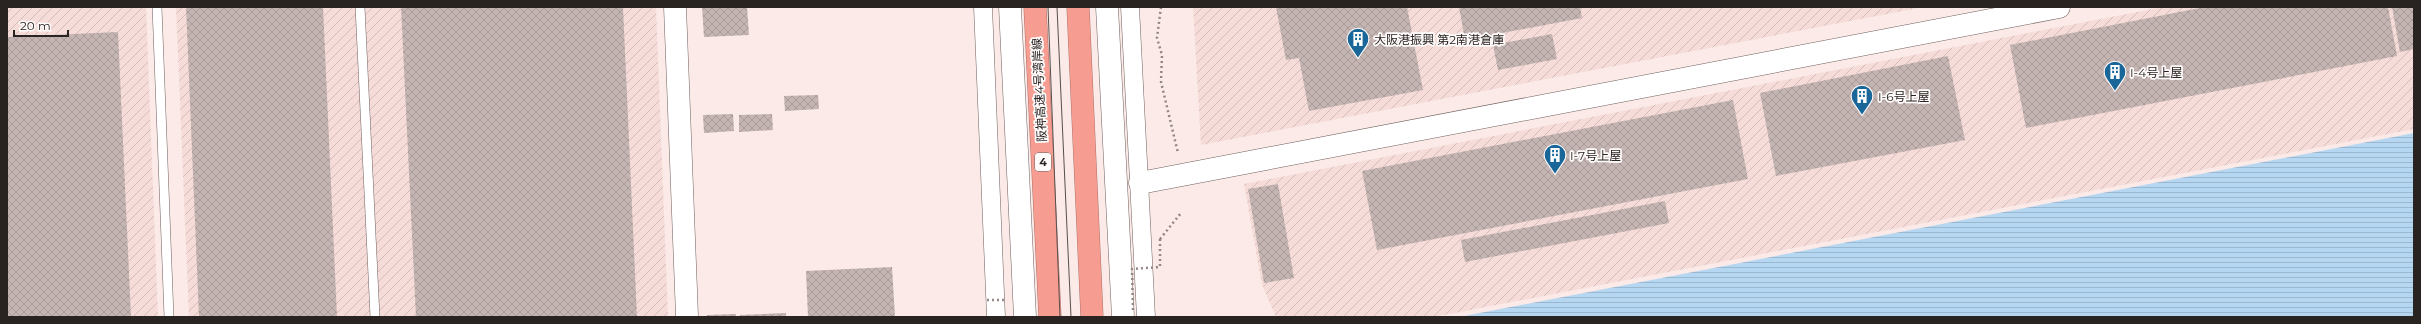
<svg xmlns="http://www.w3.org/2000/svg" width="2421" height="324" font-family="Montserrat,'Noto Sans JP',sans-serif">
<defs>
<pattern id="industrial-furrows" width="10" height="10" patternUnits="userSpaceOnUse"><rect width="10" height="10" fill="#f6dcd9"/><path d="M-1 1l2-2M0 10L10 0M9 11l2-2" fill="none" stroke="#d3bcba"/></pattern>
<pattern id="water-rules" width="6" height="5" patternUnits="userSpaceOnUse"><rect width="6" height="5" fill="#b6d7f2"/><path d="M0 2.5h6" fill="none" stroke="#9cb8cf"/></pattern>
<pattern id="building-cross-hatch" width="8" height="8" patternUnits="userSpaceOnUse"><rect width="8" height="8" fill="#c5b5b2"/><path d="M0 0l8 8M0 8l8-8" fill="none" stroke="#a99b99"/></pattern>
</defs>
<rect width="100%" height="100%" fill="#fbeae7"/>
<path fill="url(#industrial-furrows)" d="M7,7H146L158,317H7Z
M176,7H656L668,317H189Z
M1193,7H1924L1201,145Z
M2163,7H2414V129L1434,317H1276L1262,285L1244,184Z"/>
<path fill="url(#water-rules)" d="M2414,133V317H1459Z"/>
<path fill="url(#building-cross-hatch)" d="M186,7H323L337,317H199Z
M401,7H623L637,317H416Z
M702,7H747L749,35L704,37Z
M1276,7H1407L1423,90L1309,111L1299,58L1286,60Z
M1459,7H1580L1582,18L1465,40Z
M2205,7H2388L2397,56L2026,128L2010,45Z
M2392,7H2414V49L2400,52Z
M118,32L131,317H7V37Z
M1552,34L1557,59L1498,70L1493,45Z
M1948,56L1965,140L1776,176L1760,93Z
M818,95L819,109L785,111L784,96Z
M1733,100L1748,179L1377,250L1362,171Z
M733,114L734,131L704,133L703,115Z
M772,114L773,130L739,132V115Z
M1278,184L1294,278L1264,283L1248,189Z
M1665,201L1669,223L1465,262L1461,240Z
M892,267L895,317H808L806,271Z
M786,313V317H740V315Z
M736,314V317H707V315Z"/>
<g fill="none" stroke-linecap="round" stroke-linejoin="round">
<g stroke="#6f605e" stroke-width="10">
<path id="lane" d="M157,7L169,317
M360,7L375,317"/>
</g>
<g stroke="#6f605e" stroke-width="19">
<path id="street" d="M983,7L996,317
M1130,7L1146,317"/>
</g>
<g stroke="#6f605e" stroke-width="23">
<path id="secondary" d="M675,7L687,316
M1010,7L1025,317
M1107,7L1123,317
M1140,183L2059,7"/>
</g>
<g stroke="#ae726a" stroke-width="23">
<path id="highway" d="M1035,7L1050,317
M1078,7L1092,317"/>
</g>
<path stroke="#928785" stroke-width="2.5" stroke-dasharray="2 3" stroke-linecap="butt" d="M1161,7L1157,38L1162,55L1161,82L1178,153
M1160,239L1181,213"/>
<use href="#lane" stroke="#fff" stroke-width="9"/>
<use href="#street" stroke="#fff" stroke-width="18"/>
<use href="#secondary" stroke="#fff" stroke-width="22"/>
<use href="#highway" stroke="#f69c90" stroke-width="22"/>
<path stroke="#58504e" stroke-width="1" d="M1048,7L1060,317
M1057,7L1071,317"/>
<path stroke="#928785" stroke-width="2.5" stroke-dasharray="2 3" stroke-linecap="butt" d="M987,300H1005
M1133,310L1132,269L1160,267V239"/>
</g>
<defs>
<g id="building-pin" transform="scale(1.15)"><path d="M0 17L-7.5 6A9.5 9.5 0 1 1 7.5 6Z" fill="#196699" stroke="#fefbfa"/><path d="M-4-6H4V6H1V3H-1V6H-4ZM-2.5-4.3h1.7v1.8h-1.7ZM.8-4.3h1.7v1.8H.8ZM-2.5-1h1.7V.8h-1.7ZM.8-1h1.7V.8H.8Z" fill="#fff"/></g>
</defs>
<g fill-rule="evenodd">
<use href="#building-pin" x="1358" y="39"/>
<use href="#building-pin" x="2115" y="72"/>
<use href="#building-pin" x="1862" y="96"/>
<use href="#building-pin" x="1555" y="155"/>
</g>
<g text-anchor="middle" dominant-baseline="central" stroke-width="3.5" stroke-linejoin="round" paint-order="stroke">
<rect fill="#fefbfa" stroke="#696463" stroke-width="1" x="1035" y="153" width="16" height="18" rx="3"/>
<g font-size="11" font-weight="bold" fill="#292322">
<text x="1043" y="162">4</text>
</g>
<g font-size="12" fill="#292322" stroke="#fefbfa" text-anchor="start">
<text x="1374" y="39">大阪港振興 第2南港倉庫</text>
<text x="2130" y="72">I-4号上屋</text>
<text x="1878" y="96">I-6号上屋</text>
<text x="1570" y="155">I-7号上屋</text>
</g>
<g font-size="12" fill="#292322" stroke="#fefbfa">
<text transform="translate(1039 90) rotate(-93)">阪神高速4号湾岸線</text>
</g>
</g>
<rect width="2421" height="324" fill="none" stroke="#292322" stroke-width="16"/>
<path d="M14 30v6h54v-6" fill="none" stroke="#292322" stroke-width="2"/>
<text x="20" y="30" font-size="12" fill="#292322" stroke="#fefbfa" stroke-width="3" paint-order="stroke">20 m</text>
</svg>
